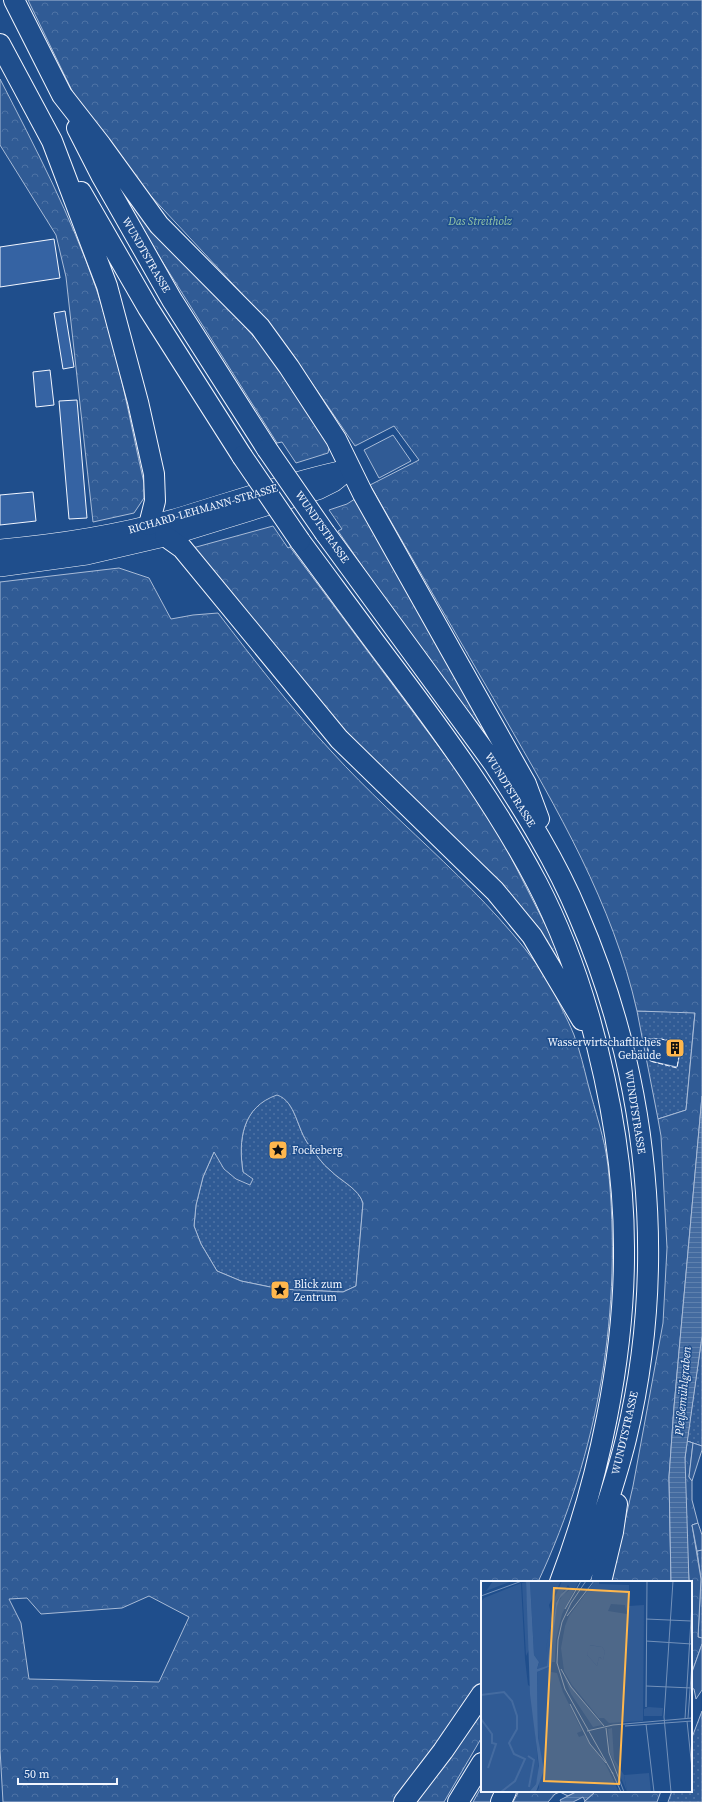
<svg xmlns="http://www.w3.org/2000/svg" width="702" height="1802" font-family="'Source Serif 4',serif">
<defs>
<pattern id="green-dots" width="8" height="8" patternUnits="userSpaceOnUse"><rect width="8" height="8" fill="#305b95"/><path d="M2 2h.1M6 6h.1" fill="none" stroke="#4e73a5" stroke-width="1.8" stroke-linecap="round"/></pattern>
<pattern id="forest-crowns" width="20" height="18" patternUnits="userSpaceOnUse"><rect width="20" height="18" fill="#305b95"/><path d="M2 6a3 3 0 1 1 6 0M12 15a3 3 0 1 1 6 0" fill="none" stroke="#4e73a5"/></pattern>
<pattern id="water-rules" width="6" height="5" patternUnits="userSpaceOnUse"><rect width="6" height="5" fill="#446ba0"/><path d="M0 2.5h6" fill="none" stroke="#5f81ae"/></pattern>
</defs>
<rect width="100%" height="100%" fill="#1f4e8c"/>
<path fill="url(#green-dots)" stroke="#a8bbd7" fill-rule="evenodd" d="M637,1011L695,1012L686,1110L658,1119ZM646,1039H661L682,1044L677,1067L650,1061Z
M277,1094C296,1101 297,1130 309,1145C316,1154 322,1164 331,1171C341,1181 359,1189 363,1203L356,1286L343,1292L280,1289L241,1281L217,1271L201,1244L194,1226L196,1205L203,1177L214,1152L243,1172C238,1140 242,1107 277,1094Z
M702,1336V1446L687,1441Z
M702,1550V1638L698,1637L701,1579L697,1551Z
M702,1711V1802H668L672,1791H691V1740Z"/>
<path fill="url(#forest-crowns)" stroke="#a8bbd7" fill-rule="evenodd" d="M28,0H702V1096L674,1407L669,1477L671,1582H611L633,1486L663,1323L667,1248L661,1136L658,1119L686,1110L695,1013L637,1011C613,904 557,809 503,715C459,639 414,562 370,485L419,460L394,426L355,446L290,351L244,296L135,179L78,103Z
M0,79C35,147 71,216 96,288C118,351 129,418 144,483V498L134,513L93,522L66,277L56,235L0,145Z
M121,190L148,226L165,246L220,299L273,358L330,444L328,453L296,463L282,442L277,443L160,258Z
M358,497L500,748C439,684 389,604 338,531L342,529L329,510L347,504Z
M273,526L288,548L290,547L460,775L494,824L549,932L572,989L343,735L189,549Z
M119,568L149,578L171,619L193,615L218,613C254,660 291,708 332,752C402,829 488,892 548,980C553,987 556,997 560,1005C565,1015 570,1025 574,1035C580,1051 584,1068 588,1084C595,1111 605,1139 608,1166C623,1309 599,1452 538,1582H482V1681L436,1747L394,1802H3L0,1749V582ZM277,1095C296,1101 297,1130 309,1145C316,1154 322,1164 331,1171C341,1181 359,1189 363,1203L356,1286L343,1292L280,1289L241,1281L217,1271L201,1244L194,1226L196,1205L203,1177L214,1152L224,1169L236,1179L250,1185L253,1179L243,1172C238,1140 242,1107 277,1095ZM149,1596L189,1617L159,1682L29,1679L21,1623L9,1599L27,1598L41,1614L122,1608Z
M687,1441L693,1443L689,1477L692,1481V1500L698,1523L692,1525L701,1579L698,1637L702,1638V1644L691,1675V1582H689C687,1536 680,1487 687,1441Z
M482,1709V1737L444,1802H413Z
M482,1786V1791H502L496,1802H473Z
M519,1791H578L568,1796L560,1792L555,1794L548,1802H513Z
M596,1791H661L657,1802H584Z"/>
<path fill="#305b95" stroke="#a8bbd7" d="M393,435L411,461L379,478L364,450Z
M693,1443L702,1446V1450L692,1481L689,1477Z
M698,1523L702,1535V1550L697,1551L692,1525Z
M702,1644V1690L696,1699L694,1689L691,1688V1675Z"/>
<path fill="url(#water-rules)" stroke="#a8bbd7" d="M702,1096V1336L685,1458L689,1582H671L669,1477L674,1407Z
M578,1791H596L585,1801L583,1797L573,1802H561L560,1800Z"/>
<path fill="#3563a3" stroke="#f2f6ff" d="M54,239L60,278L0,287V247Z
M65,311L74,367L63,369L54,313Z
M50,370L54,405L36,407L33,372Z
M77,400L87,518L69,519L59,401Z
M33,492L36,521L0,525V495Z
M671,1041L681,1044L678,1054L668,1051Z"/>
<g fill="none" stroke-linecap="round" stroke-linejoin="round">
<g stroke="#f2f6ff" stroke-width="20">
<path id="primary" d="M0,549C57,544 115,535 170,520C228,503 284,483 343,470
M0,567L87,555L173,535L318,490L334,482L350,469"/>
</g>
<g stroke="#f2f6ff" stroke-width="22">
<path id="trunk" d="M14,0L62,95L101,145L159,225L260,327L289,367L336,439L363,494L526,784L539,819
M0,44L52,141L107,286L138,402L154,474L155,501L149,525
M77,128L101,175L172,300L267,449
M81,192L148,308L242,456
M325,533L494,764C525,812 556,861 578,914C649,1078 668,1265 626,1439C614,1488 597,1535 579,1582
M165,536L182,548L339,739L495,891L532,936L582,1020
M300,541C332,584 363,627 395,669C447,738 497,807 537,883C559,925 576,971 589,1016C610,1091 624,1169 624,1247C625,1356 599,1480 560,1582
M601,1582L613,1532L617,1504
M404,1802L443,1751L482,1694
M458,1802L482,1763
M501,1802L506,1791"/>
</g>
<use href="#primary" stroke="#1f4e8c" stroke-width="19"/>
<use href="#trunk" stroke="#1f4e8c" stroke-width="20"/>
<g stroke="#f2f6ff" stroke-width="22" stroke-linecap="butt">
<path id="trunk-bridge" d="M267,449L325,533
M242,456L300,541"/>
</g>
<use href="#trunk-bridge" stroke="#1f4e8c" stroke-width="20"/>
<path stroke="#f2f6ff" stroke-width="1" stroke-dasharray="5 2" stroke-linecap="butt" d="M671,1041L661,1039H646L650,1061L677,1068L681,1044"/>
</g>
<defs>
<g id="building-square" transform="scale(1)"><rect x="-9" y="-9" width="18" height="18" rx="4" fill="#ffb74d" stroke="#1f4e8c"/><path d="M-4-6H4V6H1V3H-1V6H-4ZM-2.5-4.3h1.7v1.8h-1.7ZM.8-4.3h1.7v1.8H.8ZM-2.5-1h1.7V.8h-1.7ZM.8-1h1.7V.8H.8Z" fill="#111"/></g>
<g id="sight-square" transform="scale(1)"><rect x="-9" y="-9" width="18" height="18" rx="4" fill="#ffb74d" stroke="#1f4e8c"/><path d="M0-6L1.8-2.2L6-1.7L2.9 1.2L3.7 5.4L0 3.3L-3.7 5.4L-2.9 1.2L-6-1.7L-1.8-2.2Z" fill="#111"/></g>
</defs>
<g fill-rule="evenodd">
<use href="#building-square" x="675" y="1048"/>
<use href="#sight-square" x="278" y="1150"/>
<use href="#sight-square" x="280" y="1290"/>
</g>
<g text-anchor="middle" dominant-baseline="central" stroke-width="3" stroke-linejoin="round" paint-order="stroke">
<g font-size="11" font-style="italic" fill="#97c8a6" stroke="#1f4e8c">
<text x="480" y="221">Das Streitholz</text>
</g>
<g font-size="11" fill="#f2f6ff" stroke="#1f4e8c">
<text transform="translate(146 255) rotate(60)">WUNDTSTRASSE</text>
<text transform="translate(203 509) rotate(-16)">RICHARD-LEHMANN-STRASSE</text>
<text transform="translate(322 527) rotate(55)">WUNDTSTRASSE</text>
<text transform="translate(510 790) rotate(58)">WUNDTSTRASSE</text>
<text transform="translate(635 1112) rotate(81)">WUNDTSTRASSE</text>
<text transform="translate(625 1433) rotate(-77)">WUNDTSTRASSE</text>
</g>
<g font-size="11" fill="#f2f6ff" stroke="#1f4e8c" text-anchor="start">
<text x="661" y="1042" text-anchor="end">Wasserwirtschaftliches<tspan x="661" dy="13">Gebäude</tspan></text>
<text x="292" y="1150">Fockeberg</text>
<text x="294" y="1284">Blick zum<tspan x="294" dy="13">Zentrum</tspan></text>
</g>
<g font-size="12" font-style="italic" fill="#f2f6ff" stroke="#1f4e8c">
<text transform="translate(683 1391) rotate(-85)">Pleißemühlgraben</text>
</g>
</g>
<g transform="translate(481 1581)">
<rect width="211" height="211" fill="#1f4e8c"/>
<path d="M49,0H80L68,24L72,41L67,53L64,79L58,81L53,74ZM45,1L49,67L45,75L41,2ZM71,45L69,71H65L67,53ZM107,64L121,66L124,70L122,80L119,76H118L116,85L106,74ZM167,126L182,127L181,135H163V128ZM168,192L170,211H146L143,194Z" fill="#305b95"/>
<path d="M12,0H31L5,10ZM81,0H98L81,33L75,59L74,81H71L70,91L76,92L82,111L101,150L96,152L98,156L103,154L125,184L138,211H55L58,207L56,91L68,86L76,23L82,14L90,8L87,4L76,19L74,26L73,44L72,46L73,18ZM114,0H118V3L148,4V25L163,24L162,140L128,142L123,137H118L91,104L83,90L80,67L84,45L88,35ZM130,23L144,24L146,33L127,30ZM109,64L121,66L124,70L122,79L118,76L116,85L106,74ZM40,2L44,78L47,104L50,106L58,192L55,203L48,211H0V21L3,17ZM83,95L121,144L112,146L90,113ZM131,147L133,178L143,194L146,211L129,172L127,148Z" fill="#305b95" fill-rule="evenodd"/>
<path d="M64,71H69L66,86L56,88L59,79H64Z" fill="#305b95"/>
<path d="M45,0H49L53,74L58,81L56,88L66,85L75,22L80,13L86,8H88L79,17L76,25L68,86L56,91L57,157L63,189L55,211H48L55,203L58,185L49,113Z" fill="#446ba0"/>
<path fill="none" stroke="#446ba0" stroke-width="2" d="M0,114L23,111L31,120L36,135V148L28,162L33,173L44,178L34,200L20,211M0,138L11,153V162L15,163L7,187M47,175L53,179L48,206"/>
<path fill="none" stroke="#7391ba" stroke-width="1" d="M105,0L90,22L81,41L77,59L76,82L84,108L132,193M0,15L41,0M84,28L100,0M86,35L113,0M165,38L210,40M165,60L211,63M80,88L90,106L123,145M165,105L211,107M89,123L109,163L125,182M165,126L166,0M207,137L211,82M204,138L211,22M206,140L211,188M165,143L173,211M144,145L211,140M125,147L128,172L143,211M106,150L132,144L211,137M131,191L140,211M190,211L183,136L192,0"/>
<path fill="#ffb74d" fill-opacity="0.15" stroke="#ffb74d" stroke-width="2" d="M73,7L148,11L138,203L63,200Z"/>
<rect width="211" height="211" fill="none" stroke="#f2f6ff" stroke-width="2"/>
</g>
<path d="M18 1778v6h99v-6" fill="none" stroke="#f2f6ff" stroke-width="2"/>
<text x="24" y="1778" font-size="12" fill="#f2f6ff" stroke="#1f4e8c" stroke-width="3" paint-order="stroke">50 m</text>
</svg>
